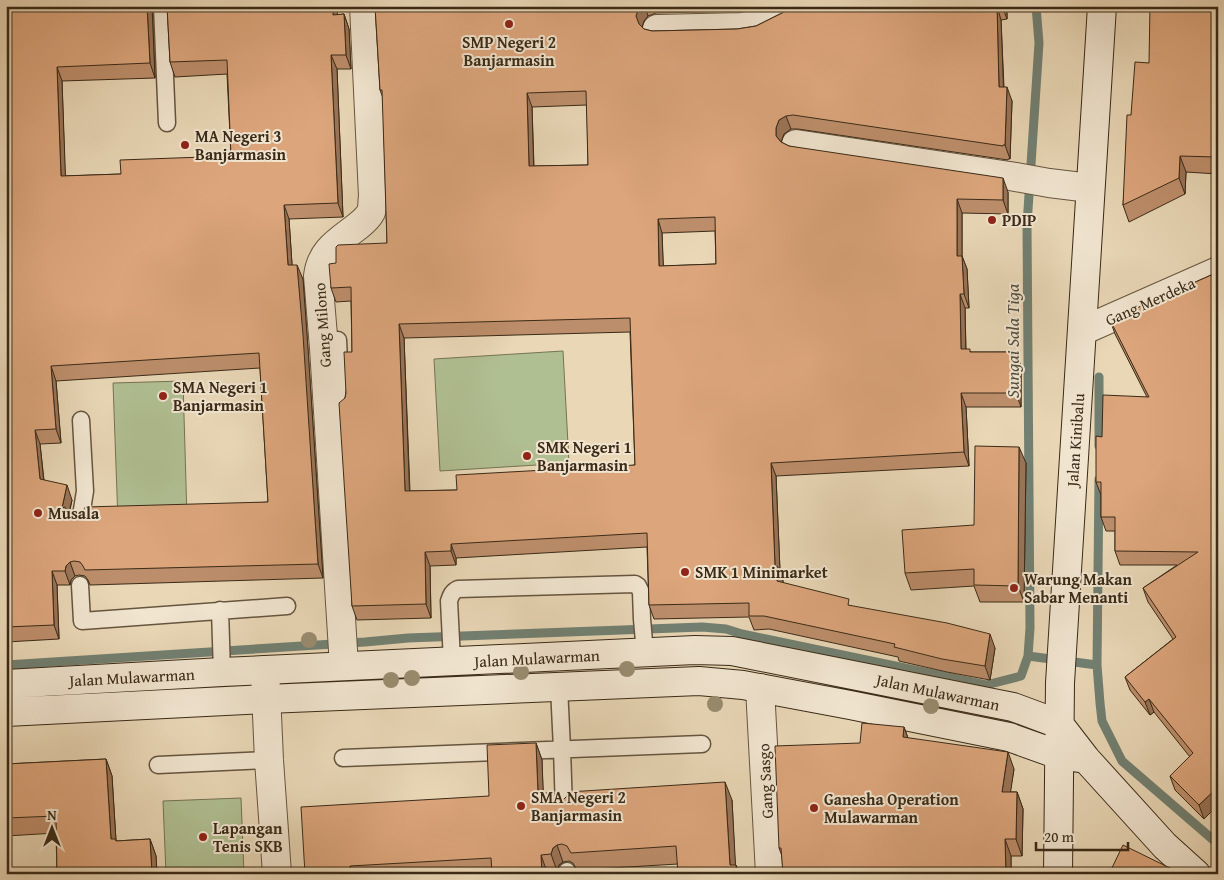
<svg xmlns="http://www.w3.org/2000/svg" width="1224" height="880" font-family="'Gentium Book Plus',serif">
<rect width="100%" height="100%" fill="#e9d7b6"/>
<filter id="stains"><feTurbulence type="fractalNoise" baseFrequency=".004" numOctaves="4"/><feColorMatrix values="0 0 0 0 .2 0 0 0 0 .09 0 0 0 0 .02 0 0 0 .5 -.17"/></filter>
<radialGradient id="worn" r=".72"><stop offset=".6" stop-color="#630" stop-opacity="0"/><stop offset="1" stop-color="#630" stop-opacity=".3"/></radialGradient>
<path fill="#b0bf92" stroke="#757454" d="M563,351L569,463L440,471L434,359Z
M183,381L187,518L118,521L113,383Z
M241,798L244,874H166L163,801Z"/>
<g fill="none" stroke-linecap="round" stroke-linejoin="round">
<path stroke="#728072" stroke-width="9" d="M1099,446V377
M1099,479L1097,665L1100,703L1102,721L1122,761L1218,844
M1028,656L1097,665
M6,665L365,642L408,638L702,627L726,629L742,634L986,685L1021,676L1028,656L1030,628L1027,225L1039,43L1036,6"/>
<g stroke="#66553f" stroke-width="19">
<path id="lane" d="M162,6L167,123
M323,340H338L341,407
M80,522L85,491L81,420
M80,585L82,621L287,606
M220,610L222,672
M452,661L449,601C451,595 452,592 458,589L635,584L638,586L641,592L642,619L645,653
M559,687L562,749L564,809
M343,758L702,744
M158,765L269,760
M567,871L568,874"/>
</g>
<g stroke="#66553f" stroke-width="30">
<path id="street" d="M6,10L98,6
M657,29L742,27L758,24L794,6
M796,144L1010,176L1049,183L1090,188
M1082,331L1218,271
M344,666L324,348L318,276C321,250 339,241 358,226C363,222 368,218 371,212C373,207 372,201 373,196L364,6
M265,670L269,760L277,874
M760,688L770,874"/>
</g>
<g stroke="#3a2a17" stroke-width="30">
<path id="secondary" d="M6,684L222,672L695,650L732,651L1013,707L1059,724L1086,759L1165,846L1196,874
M6,712L267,699L699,681L743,685L850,705L1009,737L1059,755L1086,759
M1058,874L1060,683L1102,6"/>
</g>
<use href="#lane" stroke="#f1e5d0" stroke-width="16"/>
<use href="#street" stroke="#f1e5d0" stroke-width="28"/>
<use href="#secondary" stroke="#f1e5d0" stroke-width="28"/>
</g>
<g fill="#998c70">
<circle cx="309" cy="640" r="8"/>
<circle cx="627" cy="669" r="8"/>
<circle cx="521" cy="672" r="8"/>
<circle cx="412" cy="678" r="8"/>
<circle cx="391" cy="680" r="8"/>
<circle cx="715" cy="704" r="8"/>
<circle cx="931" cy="706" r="8"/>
</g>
<path fill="#bd8e6b" stroke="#3a2a17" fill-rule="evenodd" d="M152,6L155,78L62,81L65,176L121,174L231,156L227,74L175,77L170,62L167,6H337V15L344,14L349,29L351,69H337L343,217L289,219L292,265L303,279L308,349L323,578L90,585L88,580L85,576L79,575L75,576L71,580L70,585H57L59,639L6,642V78H11L94,7ZM260,368L268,502L74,518L69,515L72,500L44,480L40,444L61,443L56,381Z
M375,6H759L753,9L740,11L656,13L648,16L644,21L642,27L644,29L652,31L737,29L756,26L796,6H1007V19L1001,20L1004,87L1012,101L1010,159H1008V160L798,129H791L784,134L781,142L789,146L1008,192V214L962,213V256L967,269L969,308H965L966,349L971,352H1016L1021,365V407H966L969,466L776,476L780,571L783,581V583L851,606L995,648L990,680L947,672L899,661L898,657L769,629L754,630L749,617L654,619L649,605L647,547L456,558V565L430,566L431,618L357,620L352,606L345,398L352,352L351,301L336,302L331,288L336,263L387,243L383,98L380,90ZM587,105L588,165L534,166L532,107ZM715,231L716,264L663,266L662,233ZM630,332L635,465L457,490L410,491L404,338Z
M1218,6V174L1186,172L1185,194L1129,222L1123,205L1131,115L1149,63Z
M1218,272V805L1204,819L1175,790L1170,776L1190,757L1154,712L1150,715L1130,690L1125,677L1173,639L1148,602L1143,588L1177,565H1120L1115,551V531H1106L1101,517V495L1096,482L1102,437L1147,397L1115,334L1110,320Z
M1026,463L1024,602H980L974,586L911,590L905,573L974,525Z
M904,727L908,738L1014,769L1010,792H1017L1023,809L1022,856H1011V874H783L782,856L779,848L860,743Z
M536,743L542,760L543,793L553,800L558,802L732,800L735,865H736L739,874H678V864L577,870L573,863L569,861L563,862L559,865L557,871L547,872V874H305L489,796Z
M106,759L112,776L116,841L150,839L156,856L157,874H57L56,833L6,836V764Z"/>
<path fill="#9a7457" stroke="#3a2a17" d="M147,6H152L155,78L150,63Z
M333,6H337L338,29L333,15Z
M640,6H645L648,16L644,21L641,30L636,16L639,7Z
M997,6L1001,20L1004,101L999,87Z
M1002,6H1007V19Z
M344,14L349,29L351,69L346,55Z
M331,55L337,69L343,217L338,203Z
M57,67L62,81L66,191L61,176Z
M1007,87L1012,101L1010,159L1005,145Z
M527,93L532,107L534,180L529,166Z
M1218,115V164L1215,157Z
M786,116L791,129L784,134L781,142L776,136V128L779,120Z
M1180,156L1186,172L1185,194L1179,178Z
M1003,178L1008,192V214L1003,200Z
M957,199L962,213V270L957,256Z
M284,205L289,219L293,279L288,265Z
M658,219L662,233L664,280L659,266Z
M962,256L967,269L969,308L964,294Z
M297,265L303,279L308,349L323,578L318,564Z
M960,294L965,308L966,363L961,349Z
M399,324L404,338L410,505L405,491Z
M1016,352L1021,365V407L1016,393Z
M51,366L56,381L61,443L56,429Z
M961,393L966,407L969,466L964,452Z
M35,430L40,444L45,493L40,479Z
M1019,447L1026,463L1024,602L1018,586Z
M771,463L776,476L780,571L783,581L782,595L777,581L775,566Z
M67,485L72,500L68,516L62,508Z
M451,544L456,558V565L451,551Z
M425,552L430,566L431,618L426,604Z
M70,562L75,576L71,580L70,585L65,571L66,566Z
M52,571L57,585L59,639L54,625Z
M990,634L995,648L990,680L985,666Z
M1149,699L1154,712L1150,715L1145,702Z
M904,727L910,744L903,737Z
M536,743L542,760L544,811L538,793Z
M1008,752L1014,769L1008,809L1002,792Z
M106,759L112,776L116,841L111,839Z
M725,782L732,800L736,874L730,865Z
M1218,787V805L1204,819L1199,805Z
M1017,792L1023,809L1022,856L1016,839Z
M150,839L156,856L157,874H152Z
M1005,839L1011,856V874H1006Z
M557,845L563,862L559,865L557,871L551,854L553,848Z
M541,855L547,872V874H542Z
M736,865L739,874H737Z
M350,866L353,874H350Z"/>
<path fill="#dca57c" stroke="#3a2a17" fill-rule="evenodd" d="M97,6H147L150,63L57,67L61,176L121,174L120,160L231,156L227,60L170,62L167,6H333V15L344,14L346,55H331L338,203L284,205L288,265H297L303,335L318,564L85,570L83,566L80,562L74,561L70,562L66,566L65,571H52L54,625L6,627V78H11L9,11L94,7ZM259,353L268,502L85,507L82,514L78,517L74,518L68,515L66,512L65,507L62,508L67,485L40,479L35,430L56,429L51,366Z
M375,6H640L639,7L636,16L639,24L644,29L652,31L737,29L756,26L796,6H997L999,87H1007L1005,145H1003V146L793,115L786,116L779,120L776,128V136L781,142L789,146L1003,178V200L957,199V256H962L964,294H960L961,349H970V352H1016V393H961L964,452L771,463L775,566L778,567L777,581L849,599L848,605L947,623L990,634L985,666L942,659L894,647L895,644L764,616H749V603L649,605L647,533L451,544V551L425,552L426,604L352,606L339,403L345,398L346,393L344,352H352L351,287L331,288L329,264L336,263V247L338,245L387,243L382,90H380ZM586,91L588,165L529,166L527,93ZM715,217L716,264L659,266L658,219ZM630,318L635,465L456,475L457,490L405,491L399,324Z
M1150,6H1218V114L1215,157L1180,156L1179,178L1123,205L1127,115H1131L1135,62L1149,63Z
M1218,272V787L1199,805L1170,776L1193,753L1149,699L1145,702L1125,677L1176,637L1143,588L1198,552L1115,551V517H1101V482H1096V436L1102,437L1103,395L1149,397L1110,320Z
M975,446L1019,447L1018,586L974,585V569L905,573L902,530L974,525Z
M862,723L904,727L903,737L1008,752L1002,792H1017L1016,839H1005L1006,874H783L781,848H779L775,746L860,743Z
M536,743L538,793H548L550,797L553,800L558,802L563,800L567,796L568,792L725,782L730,865H736L737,874H678L676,846L571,853L567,846L562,844L557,845L553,848L551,854L541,855L542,874H492L491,858L350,866V874H305L301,807L489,796L487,745Z
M106,759L111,839H115L116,841L150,839L152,874H57L56,816L6,818V764Z
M1123,845L1176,871L1175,874H1109Z"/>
<g fill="#8f2418" stroke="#f1e5d0" stroke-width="2">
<circle cx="509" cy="24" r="5"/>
<circle cx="185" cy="145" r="5"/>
<circle cx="992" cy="220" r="5"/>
<circle cx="163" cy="396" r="5"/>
<circle cx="527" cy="456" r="5"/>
<circle cx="38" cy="513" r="5"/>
<circle cx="685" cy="572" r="5"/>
<circle cx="1014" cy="588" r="5"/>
<circle cx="521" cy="806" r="5"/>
<circle cx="814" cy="808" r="5"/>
<circle cx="203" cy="837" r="5"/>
</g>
<g text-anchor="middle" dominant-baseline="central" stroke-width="4" stroke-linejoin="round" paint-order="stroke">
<g font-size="16" font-weight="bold" fill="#3a2a17" stroke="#f1e5d0" text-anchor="start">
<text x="509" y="42" text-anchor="middle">SMP Negeri 2<tspan x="509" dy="18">Banjarmasin</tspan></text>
<text x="195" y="136">MA Negeri 3<tspan x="195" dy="18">Banjarmasin</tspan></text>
<text x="1002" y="220">PDIP</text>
<text x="173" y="387">SMA Negeri 1<tspan x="173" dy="18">Banjarmasin</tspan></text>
<text x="537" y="447">SMK Negeri 1<tspan x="537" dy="18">Banjarmasin</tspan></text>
<text x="48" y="513">Musala</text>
<text x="695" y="572">SMK 1 Minimarket</text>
<text x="1024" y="579">Warung Makan<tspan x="1024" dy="18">Sabar Menanti</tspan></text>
<text x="531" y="797">SMA Negeri 2<tspan x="531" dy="18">Banjarmasin</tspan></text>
<text x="824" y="799">Ganesha Operation<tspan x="824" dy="18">Mulawarman</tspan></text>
<text x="213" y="828">Lapangan<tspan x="213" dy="18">Tenis SKB</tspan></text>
</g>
<g font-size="16" fill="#3a2a17" stroke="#f1e5d0">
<text transform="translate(1150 301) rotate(-24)">Gang Merdeka</text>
<text transform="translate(322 325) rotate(-94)">Gang Milono</text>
<text transform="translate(1075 440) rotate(-86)">Jalan Kinibalu</text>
<text transform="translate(537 658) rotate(-3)">Jalan Mulawarman</text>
<text transform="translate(132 677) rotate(-3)">Jalan Mulawarman</text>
<text transform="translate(938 692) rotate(12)">Jalan Mulawarman</text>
<text transform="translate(765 781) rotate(-93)">Gang Sasgo</text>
</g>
<g font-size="18" font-style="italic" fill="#514e3d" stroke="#f1e5d0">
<text transform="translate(1012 341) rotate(-90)">Sungai Sala Tiga</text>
</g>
</g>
<rect width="1224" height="880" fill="none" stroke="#e9d7b6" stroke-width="25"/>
<rect x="8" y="8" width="1209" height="865" fill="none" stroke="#3a2a17" stroke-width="2.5"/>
<rect x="12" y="12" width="1199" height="855" fill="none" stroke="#3a2a17"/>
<g transform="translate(52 828)" stroke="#f1e5d0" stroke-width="4" paint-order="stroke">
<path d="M0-4L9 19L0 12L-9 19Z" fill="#3a2a17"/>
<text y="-8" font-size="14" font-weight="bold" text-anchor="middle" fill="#3a2a17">N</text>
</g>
<path d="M1036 842v8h92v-8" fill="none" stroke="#3a2a17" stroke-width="2.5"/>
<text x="1044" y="842" font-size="15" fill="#3a2a17" stroke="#f1e5d0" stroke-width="4" paint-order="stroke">20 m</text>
<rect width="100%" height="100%" filter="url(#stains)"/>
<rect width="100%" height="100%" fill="url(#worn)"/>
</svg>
